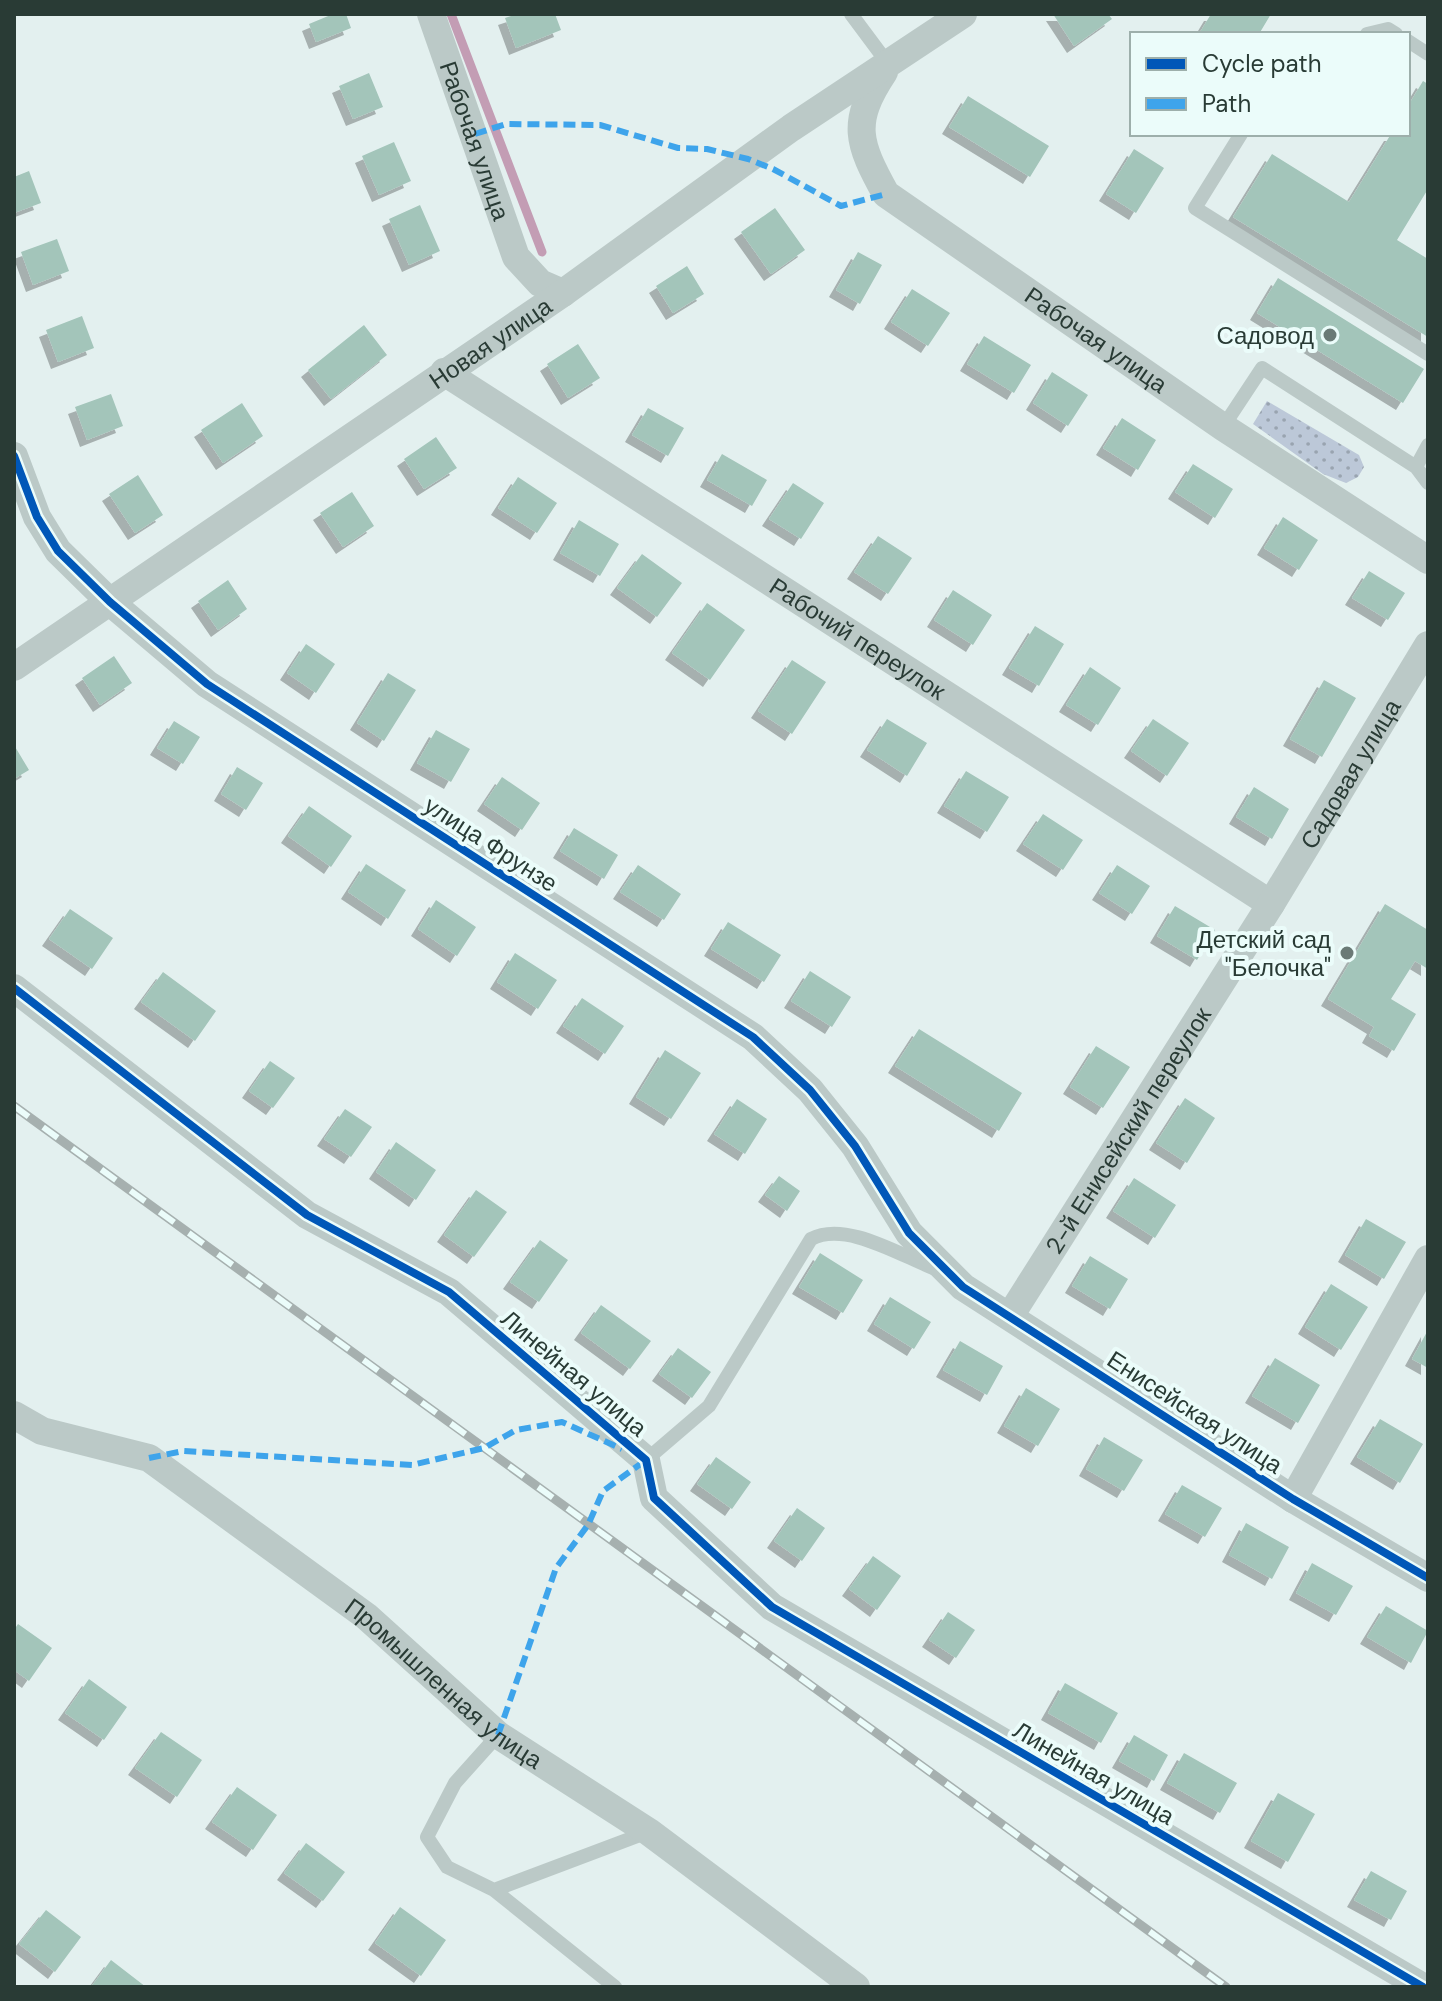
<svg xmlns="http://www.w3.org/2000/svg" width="1442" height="2001" font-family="'DM Sans',sans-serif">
<defs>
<pattern id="grass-dots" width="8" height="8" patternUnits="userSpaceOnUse" patternTransform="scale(2)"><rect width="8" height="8" fill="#bcc8d8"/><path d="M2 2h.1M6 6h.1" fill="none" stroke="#99a4b0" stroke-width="1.8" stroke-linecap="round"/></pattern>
<filter id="shadow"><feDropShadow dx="-7" dy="7" stdDeviation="0" flood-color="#0004"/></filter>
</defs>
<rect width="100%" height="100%" fill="#e3f0ef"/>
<path fill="url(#grass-dots)" d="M1267,401L1359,455L1364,467L1358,477L1346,483L1323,474L1253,424Z"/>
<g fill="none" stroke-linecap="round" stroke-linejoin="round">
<path stroke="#c39db4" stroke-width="9" d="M451,14L542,252"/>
</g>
<path fill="#a3c5ba" filter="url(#shadow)" d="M333,14H346L351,28L316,42L309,24Z
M517,14H555L561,30L516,48L505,18Z
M1053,14H1108L1112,19L1074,46Z
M1211,14H1271L1259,34H1199Z
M369,73L383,107L353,119L339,86Z
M1423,81L1428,84V189L1397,240L1428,259V337L1233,217L1272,154L1349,202L1391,134H1408V106Z
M968,96L1049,146L1030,177L949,127Z
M394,142L411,181L379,195L362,156Z
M1134,149L1164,168L1136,213L1106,194Z
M29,171L41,203L14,213V177Z
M420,205L440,251L409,265L389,219Z
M775,208L805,250L771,274L741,232Z
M57,239L69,271L33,285L21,252Z
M858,252L882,265L860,304L836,290Z
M687,266L704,294L673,313L656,286Z
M1278,278L1424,369L1403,403L1257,313Z
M912,289L950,313L928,346L891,322Z
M82,316L94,348L58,362L46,330Z
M364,325L387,355L331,399L308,370Z
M984,336L1031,365L1014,393L967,364Z
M578,344L600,378L568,398L547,364Z
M1052,372L1088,395L1068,426L1033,403Z
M111,394L123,426L87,440L75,407Z
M242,403L263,436L223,463L201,430Z
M648,408L684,428L668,456L632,435Z
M1122,418L1156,440L1138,470L1103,448Z
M436,437L457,468L424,489L404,459Z
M722,454L767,480L752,506L707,480Z
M1193,464L1233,489L1215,518L1175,492Z
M138,475L163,515L135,533L109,494Z
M518,477L557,503L537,533L498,508Z
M793,483L824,503L801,539L769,519Z
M352,492L374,526L343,547L320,513Z
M1283,517L1318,540L1299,570L1264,548Z
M579,520L619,544L600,576L560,553Z
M878,536L912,558L888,594L854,572Z
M642,554L682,583L657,617L617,588Z
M1369,571L1405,593L1388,620L1352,598Z
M228,580L247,609L218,630L198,601Z
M953,590L992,615L973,645L934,620Z
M707,603L745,630L710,680L672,653Z
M1035,626L1064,644L1039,686L1009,668Z
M306,644L335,664L316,693L287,673Z
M114,656L132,683L100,705L82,678Z
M792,660L826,682L792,734L758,711Z
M1090,667L1121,688L1098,725L1066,705Z
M388,673L416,690L384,741L357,723Z
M1324,680L1356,698L1322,757L1290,739Z
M887,719L927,743L907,776L867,750Z
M1153,719L1189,743L1167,776L1131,751Z
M174,721L200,737L183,764L157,748Z
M436,730L470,749L451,782L417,763Z
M14,745L29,770L14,779Z
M237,767L263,783L246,810L221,794Z
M966,771L1009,797L987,832L944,806Z
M502,777L540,803L522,830L484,804Z
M1254,787L1289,809L1272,839L1236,817Z
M309,806L352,836L331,867L288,836Z
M1043,814L1083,840L1063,870L1023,844Z
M574,828L618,855L604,879L560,851Z
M366,864L406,890L388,919L348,892Z
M638,865L681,894L664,920L620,892Z
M1117,865L1150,886L1132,914L1099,893Z
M436,900L476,927L457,956L418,929Z
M1385,904L1428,930V969L1415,961L1391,999L1416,1014L1394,1051L1369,1036L1374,1027L1328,999Z
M1175,906L1215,930L1197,960L1157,936Z
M70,909L113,938L92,969L49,939Z
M728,922L781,955L764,982L711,949Z
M515,953L557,980L538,1009L497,982Z
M810,971L851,997L832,1027L791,1001Z
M163,972L216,1011L195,1041L141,1002Z
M582,998L624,1026L605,1054L563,1026Z
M919,1029L1022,1093L999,1131L895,1066Z
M1096,1046L1130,1067L1103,1108L1070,1087Z
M665,1050L701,1073L671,1119L636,1097Z
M270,1061L295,1078L273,1108L249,1091Z
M1185,1098L1215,1118L1187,1163L1156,1143Z
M737,1099L767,1119L745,1154L714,1134Z
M345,1109L372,1127L351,1157L324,1139Z
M396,1142L436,1170L416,1200L376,1172Z
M779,1176L800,1191L787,1211L765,1195Z
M1134,1178L1176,1205L1155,1238L1113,1211Z
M476,1190L507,1212L474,1257L444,1235Z
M1366,1219L1406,1242L1384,1279L1345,1255Z
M540,1240L568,1260L539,1302L510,1282Z
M820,1253L863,1280L843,1313L799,1287Z
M1090,1256L1128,1279L1110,1309L1072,1286Z
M1331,1284L1368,1307L1341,1350L1305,1327Z
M890,1297L931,1322L914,1349L874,1324Z
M601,1305L651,1341L630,1369L581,1333Z
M1428,1330V1368L1412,1359Z
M960,1341L1003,1366L987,1395L943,1370Z
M678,1348L711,1372L692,1398L659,1374Z
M1275,1358L1320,1385L1298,1423L1252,1396Z
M1026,1388L1060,1409L1038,1446L1004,1426Z
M1380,1419L1423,1444L1400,1483L1357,1457Z
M1104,1437L1143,1460L1124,1491L1086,1469Z
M716,1457L751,1482L732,1509L697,1484Z
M1182,1485L1222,1508L1205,1537L1165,1514Z
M797,1508L825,1528L802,1561L774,1541Z
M1246,1523L1289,1547L1272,1579L1229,1555Z
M873,1556L901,1576L877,1610L849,1589Z
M1312,1563L1353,1586L1336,1615L1296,1593Z
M1386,1606L1428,1631L1411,1663L1367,1637Z
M948,1612L975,1630L956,1658L929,1640Z
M18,1624L52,1648L29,1681L14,1670V1630Z
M89,1679L127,1707L104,1740L65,1713Z
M1065,1683L1118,1713L1101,1743L1048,1713Z
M161,1732L202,1760L177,1797L135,1768Z
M1134,1735L1168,1755L1154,1781L1119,1761Z
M1184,1753L1237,1783L1220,1813L1167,1783Z
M237,1787L277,1815L253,1850L212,1822Z
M1278,1793L1315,1814L1288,1862L1251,1841Z
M306,1843L345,1872L323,1901L284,1873Z
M1371,1871L1407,1891L1391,1920L1354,1900Z
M400,1907L446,1940L421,1976L375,1943Z
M46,1910L81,1937L55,1972L19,1944Z
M111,1960L146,1987H91Z"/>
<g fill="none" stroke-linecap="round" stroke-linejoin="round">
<path stroke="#bbc9c7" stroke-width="14" d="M851,14L889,65
M1367,34L1388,29L1396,34
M1408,41L1428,54
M1241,134L1195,208L1428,354
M1223,427L1262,368L1416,467L1428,483
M1416,467L1428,445
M646,1460L709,1406L811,1239C845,1221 898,1254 933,1268
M498,1735L455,1783L427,1837L447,1867L494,1890L648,1832
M494,1890L615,1987"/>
<g stroke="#bbc9c7" stroke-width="28">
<path id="s1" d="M431,14L516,257L540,283L563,293"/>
<path id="s2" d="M884,72C850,123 858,143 886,194L1223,427L1428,560"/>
<path id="s3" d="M444,372L1271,904"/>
<path d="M14,456L37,517L58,551L110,602L207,684L753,1037L810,1090L855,1146L909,1233L963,1287L1293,1499L1428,1578"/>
<path id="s4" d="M14,667L563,293L791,128L963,14"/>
<path d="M14,988L307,1215L449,1292L646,1460L654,1498L772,1607L1423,1987"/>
<path id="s5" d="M1010,1316L1271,904L1428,645"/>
<path id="s6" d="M14,1415L42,1431L149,1458L366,1616L498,1735L649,1832L856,1987"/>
<path d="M1293,1499L1428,1259"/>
</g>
<g stroke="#a6b0af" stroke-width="9">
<path id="rail" d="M14,1106L1226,1987"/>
</g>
<use href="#rail" stroke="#ebfcfa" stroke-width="6" stroke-dasharray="18" stroke-linecap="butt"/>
<path stroke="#3ea4eb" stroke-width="6" stroke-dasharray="12 6" stroke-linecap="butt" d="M475,134L506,124L600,125L678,148L707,149L748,159L773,169L841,206L886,194
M149,1458L183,1451L412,1465L484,1448L516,1430L562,1422L622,1449
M498,1735L556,1568L588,1525L603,1491L646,1460"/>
<g stroke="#ebfcfa" stroke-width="13">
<path id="cycleway" d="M14,456L37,517L58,551L110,602L207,684L753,1037L810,1090L855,1146L909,1233L963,1287L1293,1499L1428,1578
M14,988L307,1215L449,1292L646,1460L654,1498L772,1607L1423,1987"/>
</g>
<use href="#cycleway" stroke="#0057b8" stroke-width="8"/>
</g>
<g fill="#6a7a76" stroke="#ebfcfa" stroke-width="3">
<circle cx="1330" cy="335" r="8"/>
<circle cx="1347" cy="953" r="8"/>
</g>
<g text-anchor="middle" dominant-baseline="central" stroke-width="8" stroke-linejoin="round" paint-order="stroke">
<g font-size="24" fill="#293b35" stroke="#ebfcfa">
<text stroke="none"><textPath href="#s1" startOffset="134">Рабочая улица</textPath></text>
<text stroke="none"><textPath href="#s2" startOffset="388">Рабочая улица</textPath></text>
<text stroke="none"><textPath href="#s4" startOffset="576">Новая улица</textPath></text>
<text stroke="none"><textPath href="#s3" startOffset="492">Рабочий переулок</textPath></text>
<text stroke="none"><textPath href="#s5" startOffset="640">Садовая улица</textPath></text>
<text transform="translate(491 844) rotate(33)">улица Фрунзе</text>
<text stroke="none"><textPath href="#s5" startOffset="220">2-й Енисейский переулок</textPath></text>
<text transform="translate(574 1373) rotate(40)">Линейная улица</text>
<text transform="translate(1195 1412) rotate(33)">Енисейская улица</text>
<text stroke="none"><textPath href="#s6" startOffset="514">Промышленная улица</textPath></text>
<text transform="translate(1094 1773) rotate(30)">Линейная улица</text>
</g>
<g font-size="24" fill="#293b35" stroke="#ebfcfa" text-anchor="end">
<text x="1314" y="335">Садовод</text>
<text x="1331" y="939">Детский сад<tspan x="1331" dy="28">"Белочка"</tspan></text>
</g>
</g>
<rect width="1442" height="2001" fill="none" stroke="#293b35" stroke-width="32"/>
<rect x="1130" y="32" width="280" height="104" fill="#ebfcfa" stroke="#9dafab" stroke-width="2"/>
<rect x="1146" y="58" width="40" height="12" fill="#0057b8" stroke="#9dafab" stroke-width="2"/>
<text x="1202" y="72" font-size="24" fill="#293b35">Cycle path</text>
<rect x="1146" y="98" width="40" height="12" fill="#3ea4eb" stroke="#9dafab" stroke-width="2"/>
<text x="1202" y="112" font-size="24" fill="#293b35">Path</text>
</svg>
